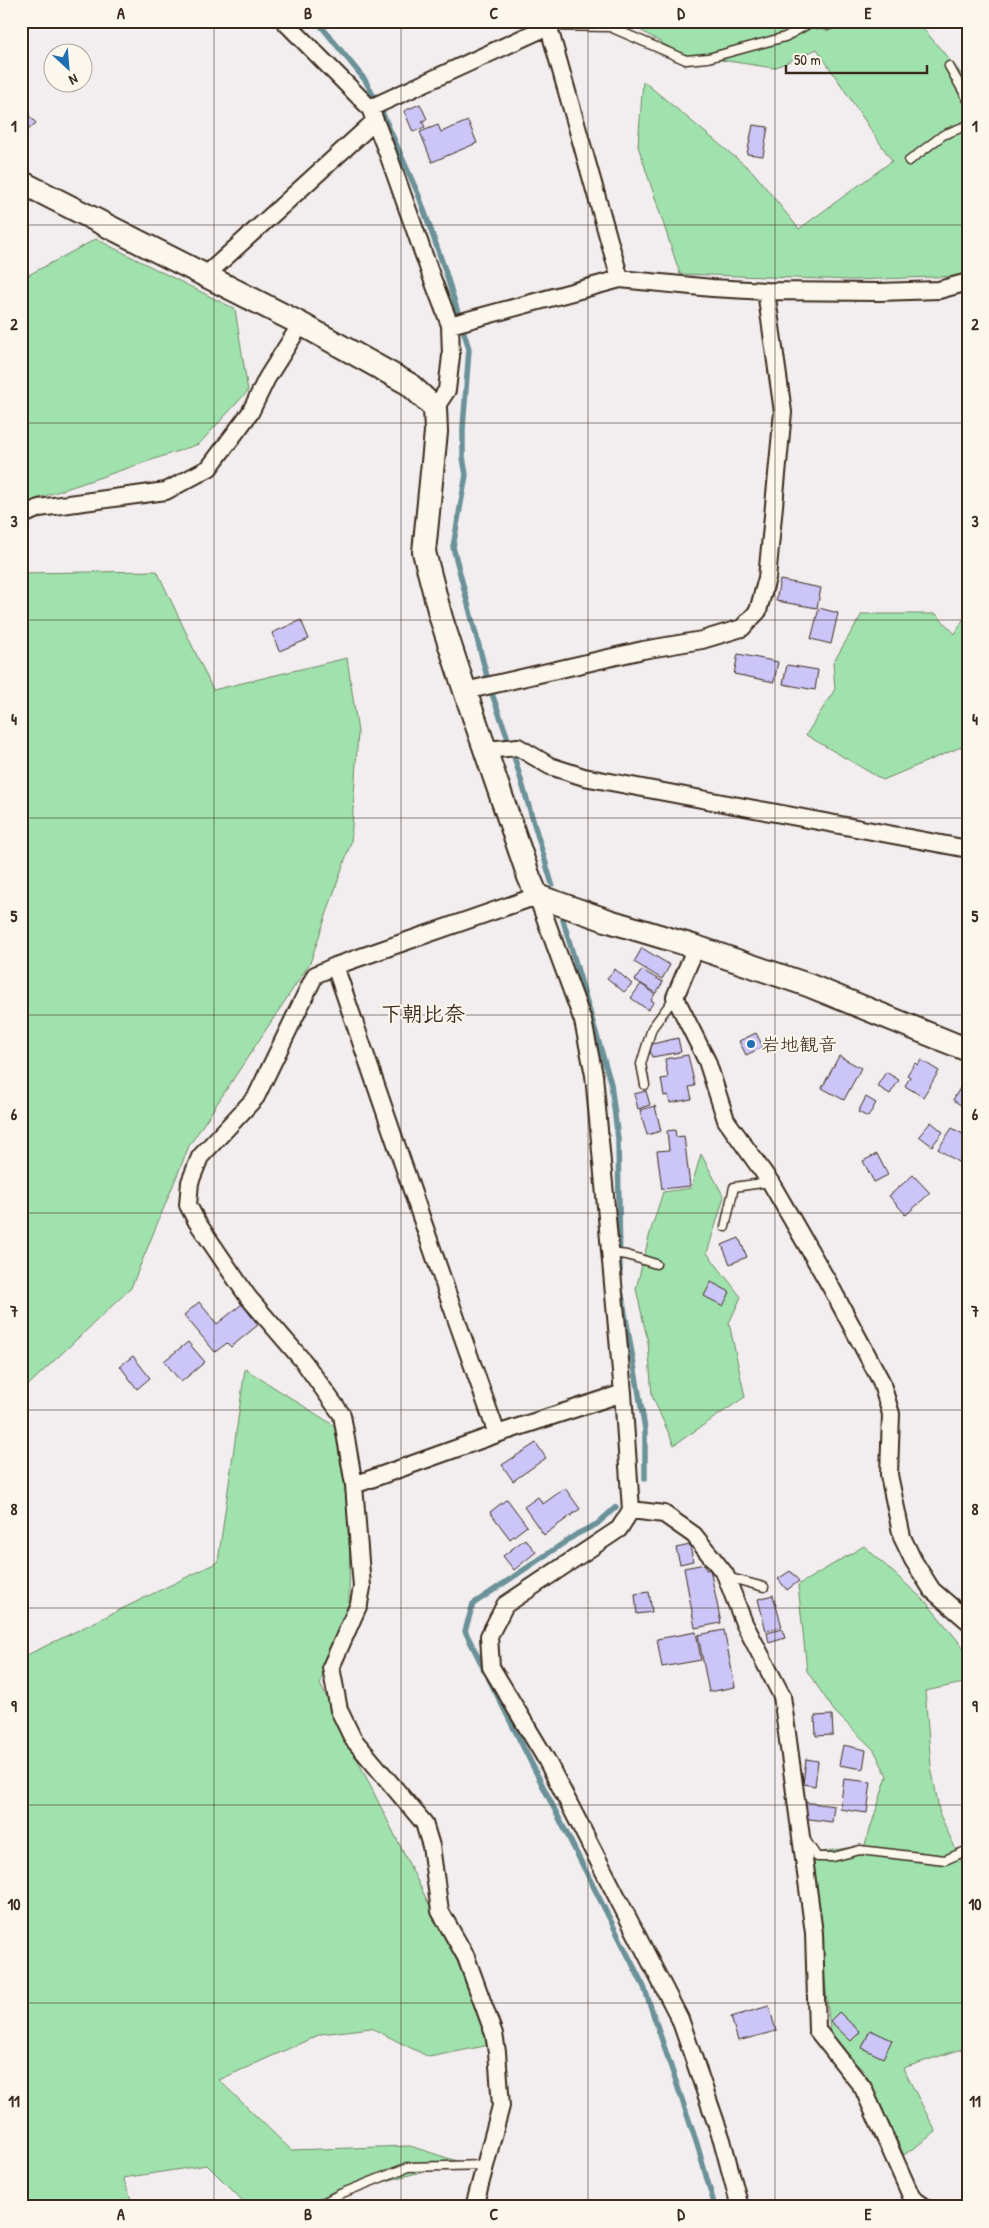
<svg xmlns="http://www.w3.org/2000/svg" width="989" height="2228" font-family="'Patrick Hand','Klee One',sans-serif">
<rect width="100%" height="100%" fill="#f2edee"/>
<filter id="ink" filterUnits="userSpaceOnUse"><feTurbulence type="fractalNoise" baseFrequency=".02" numOctaves="2"/><feDisplacementMap in="SourceGraphic" scale="10" xChannelSelector="R" yChannelSelector="G"/><feConvolveMatrix kernelMatrix="1 2 1 2 8 2 1 2 1" color-interpolation-filters="sRGB"/></filter>
<g filter="url(#ink)">
<path fill="#a0e2ad" stroke="#6e8666" d="M642,21H917L968,82V272L959,276L853,280L680,274L638,146L643,81L753,172L799,229L892,161L817,49L774,68L681,54L640,30Z
M96,239L235,309L248,391L199,444L39,498L21,508V279Z
M157,571L213,690L347,658L358,732L351,842L310,963L189,1146L131,1288L21,1392V573Z
M968,611V744L883,780L806,735L835,689L833,663L862,614H936L955,634Z
M701,1154L724,1197L707,1253L741,1297L729,1323L745,1397L674,1445L652,1396L648,1342L636,1289L650,1233L663,1192L691,1188Z
M245,1369L335,1426L350,1521L349,1603L320,1684L460,1967L490,2045L429,2057L371,2028L321,2034L219,2080L291,2150L410,2146L460,2162L370,2185L315,2207H249L207,2165L123,2178L134,2207H21V1658L218,1562Z
M864,1546L926,1602L968,1653V1682L925,1691L931,1766L940,1815L962,1863L968,1859V2047L903,2068L936,2132L904,2155L865,2072L831,2041L819,1920L809,1854L865,1845L887,1776L874,1750L835,1712L807,1671L798,1585Z"/>
<g fill="none" stroke-linecap="round" stroke-linejoin="round">
<path stroke="#6b9298" stroke-width="5.5" d="M317,21L365,80L382,112L419,196L445,270L469,349L463,428V457L466,475L453,547L490,688L513,753L552,884
M563,920L611,1084L618,1139L620,1271
M621,1290L645,1429V1479
M485,1671L465,1631L473,1604L577,1534L597,1524L616,1507
M489,1679L644,1987L697,2144L715,2207"/>
</g>
<path fill="#ccc5f7" stroke="#3b2a1e" d="M420,104L427,119L422,121L425,127L413,132L404,111Z
M21,107L36,123L21,136Z
M468,121L477,143L432,162L420,132L438,125L441,132Z
M753,125L768,127L763,156L747,154Z
M780,580L821,588L817,608L776,601Z
M819,608L838,613L831,644L811,639Z
M301,620L309,639L279,651L272,633Z
M738,654L778,662L774,682L734,674Z
M787,665L818,670L815,690L783,684Z
M642,948L670,965L662,979L634,962Z
M615,969L632,984L624,992L607,978Z
M642,970L663,982L656,993L635,980Z
M641,984L655,994L651,1000L654,1002L648,1010L631,998Z
M756,1033L763,1047L746,1055L739,1041Z
M678,1038L681,1052L652,1057L648,1045Z
M688,1055L695,1086L689,1087L692,1099L670,1103L668,1095L664,1096L661,1079L668,1078L665,1059Z
M839,1056L861,1068L844,1100L822,1088Z
M921,1060L939,1071L923,1097L905,1086L910,1077L907,1075L915,1063L918,1065Z
M886,1072L899,1080L890,1094L877,1086Z
M960,1088L968,1093L967,1109L953,1100Z
M646,1091L650,1105L638,1109L634,1094Z
M866,1097L876,1103L868,1117L858,1112Z
M655,1106L661,1131L647,1135L640,1110Z
M931,1122L943,1132L932,1146L919,1136Z
M952,1128L968,1137V1153L961,1164L938,1149Z
M675,1130L676,1137L684,1136L690,1186L662,1189L657,1151L669,1150L667,1131Z
M877,1154L888,1175L874,1182L863,1161Z
M913,1175L930,1193L906,1215L889,1196Z
M739,1238L747,1257L730,1264L722,1245Z
M711,1282L730,1292L723,1306L704,1296Z
M199,1302L217,1324L242,1304L258,1325L231,1347L227,1343L215,1352L184,1315Z
M188,1342L205,1362L181,1382L164,1361Z
M133,1356L150,1378L137,1389L120,1366Z
M536,1443L546,1458L513,1481L502,1465Z
M565,1488L580,1509L544,1535L524,1507L538,1497L543,1504Z
M507,1499L527,1526L510,1539L490,1512Z
M525,1539L536,1552L514,1570L503,1556Z
M690,1545L693,1561L680,1564L676,1548Z
M705,1564L706,1570L710,1569L721,1623L695,1628L684,1568Z
M790,1571L799,1581L787,1590L778,1579Z
M649,1592L652,1612L637,1614L635,1594Z
M773,1595L782,1627L766,1631L758,1599Z
M782,1629L785,1638L769,1643L767,1633Z
M724,1630L735,1687L709,1692L698,1635Z
M696,1632L701,1660L662,1667L657,1639Z
M832,1715L833,1735L816,1736L815,1716Z
M843,1745L866,1750L863,1769L839,1765Z
M806,1759L818,1761L815,1786L803,1784Z
M844,1779L871,1782L867,1813L840,1809Z
M804,1802L834,1806L832,1822L802,1818Z
M769,2006L776,2031L738,2041L731,2017Z
M839,2012L860,2032L851,2041L830,2021Z
M870,2030L892,2040L883,2058L862,2048Z"/>
<g fill="none" stroke-linecap="round" stroke-linejoin="round">
<g stroke="#3b2a1e" stroke-width="11">
<path id="lane" d="M549,26L610,27L686,60L708,58L785,37L810,23L829,25L837,21
M949,66L968,100
M909,161L943,135L968,125
M645,1085L641,1064L652,1028L675,997
M725,1227L734,1187L770,1182
M611,1253L627,1255L656,1264
M727,1577L764,1587
M805,1839L817,1857H833L860,1850L945,1860L968,1850
M315,2207L340,2194L408,2167L486,2165"/>
</g>
<g stroke="#3b2a1e" stroke-width="20">
<path id="street" d="M284,21L370,108L388,154L432,278L450,325L451,356L447,390L435,408
M547,21L620,279L712,288L766,291L879,292L939,290L968,282
M370,108L549,26
M206,275L375,121
M450,325L620,279
M21,516L39,508L166,491L209,468L250,413L267,378L301,324
M465,691L643,650L702,640L742,628L758,611L767,578L783,412L766,291
M485,750L518,747L550,766L584,777L968,849
M696,947L675,997L707,1061L726,1120L771,1183L832,1289L881,1381L891,1414L889,1475L902,1537L913,1560L932,1590L968,1621
M335,966L315,975L256,1097L200,1157L190,1182L188,1205L197,1222L248,1297L304,1362L342,1415L354,1485
M497,1434L451,1304L335,966L537,896L583,1021L594,1075L623,1393
M631,1510L664,1514L694,1535L725,1574L744,1623L782,1696L814,1933L817,2030L863,2088L912,2198L925,2207
M474,2207L501,2106L497,2052L494,2034L466,1957L440,1911L431,1846L424,1823L353,1739L339,1710L331,1667L359,1604L362,1587L354,1485L497,1434L623,1393L631,1510L619,1529L505,1605L489,1636L491,1667L546,1759L680,2019L722,2140L740,2207"/>
</g>
<g stroke="#3b2a1e" stroke-width="26">
<path id="secondary" d="M21,182L301,324L409,384L435,408L436,432L424,552L441,618L465,691L529,877L537,896L609,921L696,947L808,985L968,1050"/>
</g>
<use href="#lane" stroke="#fbf7ec" stroke-width="8"/>
<use href="#street" stroke="#fbf7ec" stroke-width="16"/>
<use href="#secondary" stroke="#fbf7ec" stroke-width="22"/>
</g>
</g>
<path fill="none" stroke="#3b2a1e" stroke-width="1" stroke-opacity="0.55" d="M214,21V2207M401,21V2207M588,21V2207M775,21V2207M21,225H968M21,423H968M21,620H968M21,818H968M21,1015H968M21,1213H968M21,1410H968M21,1608H968M21,1805H968M21,2003H968"/>
<circle fill="#1f6fb2" stroke="#fbf7ec" stroke-width="2" cx="751" cy="1044" r="5"/>
<g text-anchor="middle" dominant-baseline="central" stroke-width="4" stroke-linejoin="round" paint-order="stroke">
<g font-size="19" fill="#3b2a1e" stroke="#fbf7ec" text-anchor="start">
<text x="761" y="1044">岩地観音</text>
</g>
<g font-size="21" font-weight="bold" fill="#3b2a1e" stroke="#fbf7ec">
<text x="423" y="1013">下朝比奈</text>
</g>
</g>
<rect width="989" height="2228" fill="none" stroke="#fbf7ec" stroke-width="55"/>
<g transform="translate(68 68) rotate(154)"><circle r="24" fill="#fbf7ec" stroke="#aea59a"/>
<path d="M0-4L9 19L0 12L-9 19Z" fill="#1f6fb2"/>
<text y="-8" font-size="14" font-weight="bold" text-anchor="middle" fill="#3b2a1e">N</text>
</g>
<path d="M786 65v8h141v-8" fill="none" stroke="#3b2a1e" stroke-width="2.5"/>
<text x="794" y="65" font-size="15" fill="#3b2a1e" stroke="#fbf7ec" stroke-width="4" paint-order="stroke">50 m</text>
<rect x="28" y="28" width="934" height="2172" fill="none" stroke="#3b2a1e" stroke-width="2"/>
<g font-size="16" text-anchor="middle" font-weight="bold" fill="#3b2a1e">
<text x="121" y="19">A</text>
<text x="308" y="19">B</text>
<text x="494" y="19">C</text>
<text x="681" y="19">D</text>
<text x="868" y="19">E</text>
<text x="14" y="132">1</text>
<text x="975" y="132">1</text>
<text x="14" y="330">2</text>
<text x="975" y="330">2</text>
<text x="14" y="527">3</text>
<text x="975" y="527">3</text>
<text x="14" y="725">4</text>
<text x="975" y="725">4</text>
<text x="14" y="922">5</text>
<text x="975" y="922">5</text>
<text x="14" y="1120">6</text>
<text x="975" y="1120">6</text>
<text x="14" y="1317">7</text>
<text x="975" y="1317">7</text>
<text x="14" y="1515">8</text>
<text x="975" y="1515">8</text>
<text x="14" y="1712">9</text>
<text x="975" y="1712">9</text>
<text x="14" y="1910">10</text>
<text x="975" y="1910">10</text>
<text x="14" y="2107">11</text>
<text x="975" y="2107">11</text>
<text x="121" y="2220">A</text>
<text x="308" y="2220">B</text>
<text x="494" y="2220">C</text>
<text x="681" y="2220">D</text>
<text x="868" y="2220">E</text>
</g>
</svg>
